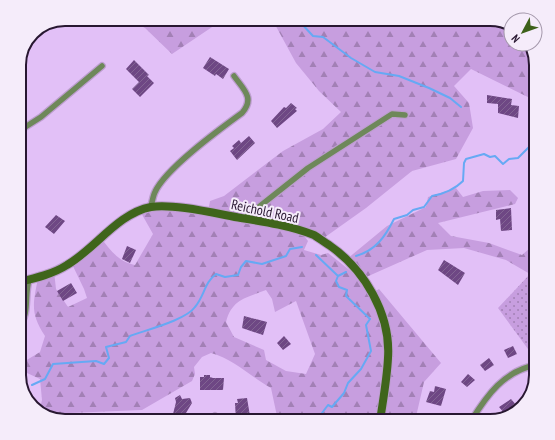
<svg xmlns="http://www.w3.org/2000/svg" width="555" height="440" font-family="'PT Sans Narrow',sans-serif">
<defs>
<pattern id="grass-dots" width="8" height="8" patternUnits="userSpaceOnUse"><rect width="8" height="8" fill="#c79edf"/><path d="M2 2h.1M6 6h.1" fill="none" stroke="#a280b5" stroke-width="1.8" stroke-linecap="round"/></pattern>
<pattern id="forest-firs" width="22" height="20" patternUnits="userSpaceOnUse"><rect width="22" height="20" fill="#c79edf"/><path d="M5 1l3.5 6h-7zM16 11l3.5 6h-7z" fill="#a280b5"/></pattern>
<pattern id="building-hatch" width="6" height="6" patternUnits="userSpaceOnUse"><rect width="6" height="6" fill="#6e4784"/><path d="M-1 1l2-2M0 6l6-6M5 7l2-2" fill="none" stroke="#826493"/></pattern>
</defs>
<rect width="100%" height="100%" fill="#e2c0f7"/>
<path fill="url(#grass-dots)" d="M530,274L531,285L536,292V360L498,308Z"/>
<path fill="url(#forest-firs)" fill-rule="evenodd" d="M128,19H224L172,54L145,28Z
M272,19H490L506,27H511V44H527L536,65V101L471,69L454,86L469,103L473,128L456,159L412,171L366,208L321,240L307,233L305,237L308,241L304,250L321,255L328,253L352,272L358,280L363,278L347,259L387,226L426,207L428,197L456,188L463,197L483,191L510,190L518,198L515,204L438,223L451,236L489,243L522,255L530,248L536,254V292L531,285L530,274L506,260L464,248L427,250L364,278L372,293L379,289L441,363L424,382L415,421H278L271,388C251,377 234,359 211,353L202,357L194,367L195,374L192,381L142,410L69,413L57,418L39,412L42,400L40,379L27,373L20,364L40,352L45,336C30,313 33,304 38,278L54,271L56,289L68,307L87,298L84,289L71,262L101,238C110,250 119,262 135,265L153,234L140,211L151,207L208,212L210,201L224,196L283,151L323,129L341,112L319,91L296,63ZM266,290L272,299L275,312L296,301L315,354L306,374L286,371L266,360L264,350L234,337L226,322C232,299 246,298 266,290Z"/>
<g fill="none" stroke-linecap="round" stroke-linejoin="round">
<path stroke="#66a9f4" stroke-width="2" d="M288,19L300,22L313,36L323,37L351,58L375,72L399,76L429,88L450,98L461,107
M316,255L338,276
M356,256C376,250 385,237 394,219L407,215L413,210L424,207L432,196C443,194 455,189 463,181L464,163L466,159L484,154L490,157L495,156L503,164L509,159L518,158L529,147L536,133
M32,385L45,379L53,364L96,361L104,364L109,358L106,347L126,342L130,336C146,330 186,320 195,307C205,295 204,283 216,274L225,277L238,275L241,267L246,261L262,264L286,256L290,249L302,247
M316,421L328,405L332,407L344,393L348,383L361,369L371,351L366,325L370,319L346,296L347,290L339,287L336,281L338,276L346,272"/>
</g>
<path fill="url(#building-hatch)" d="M210,57L229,69L223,79L216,74L215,76L203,68Z
M134,60L149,75L147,76L154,83L140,97L132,89L139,82L126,69Z
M487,95L512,99L511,105L519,106L518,118L498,113V104L487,103Z
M291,103L297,108L295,109L297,111L277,128L271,121L284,107L286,108Z
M249,136L255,143L237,160L230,151L234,148L232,146L239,140L241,143Z
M511,208L512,230L501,231L500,219L496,220V210Z
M56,215L65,221L54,234L45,227Z
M127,246L136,250L130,263L122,259Z
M444,260L465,273L458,285L438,270Z
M71,283L77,293L63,301L57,291Z
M244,316L267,322L263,335L242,328Z
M284,336L291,344L283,350L277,343Z
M513,346L517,354L508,358L504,350Z
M489,358L494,365L485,371L480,365Z
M468,374L475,380L467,387L461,382Z
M204,375H210V377L213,378H224L223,390H200V377H204Z
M435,386L446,389L441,406L426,402L430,391L434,392Z
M180,395L182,399L190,398L192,403L183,418L173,414L176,402L175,398Z
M247,398L250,416H252L253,421H236L235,403H238L237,399Z
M511,399L517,406L505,414L499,407Z"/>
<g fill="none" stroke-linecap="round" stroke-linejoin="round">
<g stroke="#bd9ecf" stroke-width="8">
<path id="street" d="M19,131L41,117L102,66
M151,207C152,202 153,196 155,192C166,168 220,129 242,113C255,98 244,90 234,76
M245,218L308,168L392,114L405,115
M19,327C30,313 24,296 29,280
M211,421L215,416
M471,421C487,395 504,371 536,365"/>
</g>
<g stroke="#bd9ecf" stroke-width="10">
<path id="secondary" d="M19,282C36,278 53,274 67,265C95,249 118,213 151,207C172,203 218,214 241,218C266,222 291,226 314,235C319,238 324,242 329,245C364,269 391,314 388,358C387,379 383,400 380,421"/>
</g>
<use href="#street" stroke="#6e885a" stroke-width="5.5"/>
<use href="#secondary" stroke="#3f651b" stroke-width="8"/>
</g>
<g text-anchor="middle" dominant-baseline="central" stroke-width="4" stroke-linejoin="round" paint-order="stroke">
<g font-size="14" fill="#281731" stroke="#f5ecfa">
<text transform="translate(265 211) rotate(12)">Reichold Road</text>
</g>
</g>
<path d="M0 0H555V440H0ZM65 26H490A39 39 0 0 1 529 65V375A39 39 0 0 1 490 414H65A39 39 0 0 1 26 375V65A39 39 0 0 1 65 26Z" fill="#f5ecfa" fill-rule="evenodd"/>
<path fill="none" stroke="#281731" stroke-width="2" d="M65 26H490A39 39 0 0 1 529 65V375A39 39 0 0 1 490 414H65A39 39 0 0 1 26 375V65A39 39 0 0 1 65 26Z"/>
<g transform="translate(523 32) rotate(229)"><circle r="19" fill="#f5ecfa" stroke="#a397aa"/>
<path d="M0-3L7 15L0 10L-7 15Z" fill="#3d611a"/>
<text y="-6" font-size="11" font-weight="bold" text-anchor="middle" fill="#281731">N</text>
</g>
</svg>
